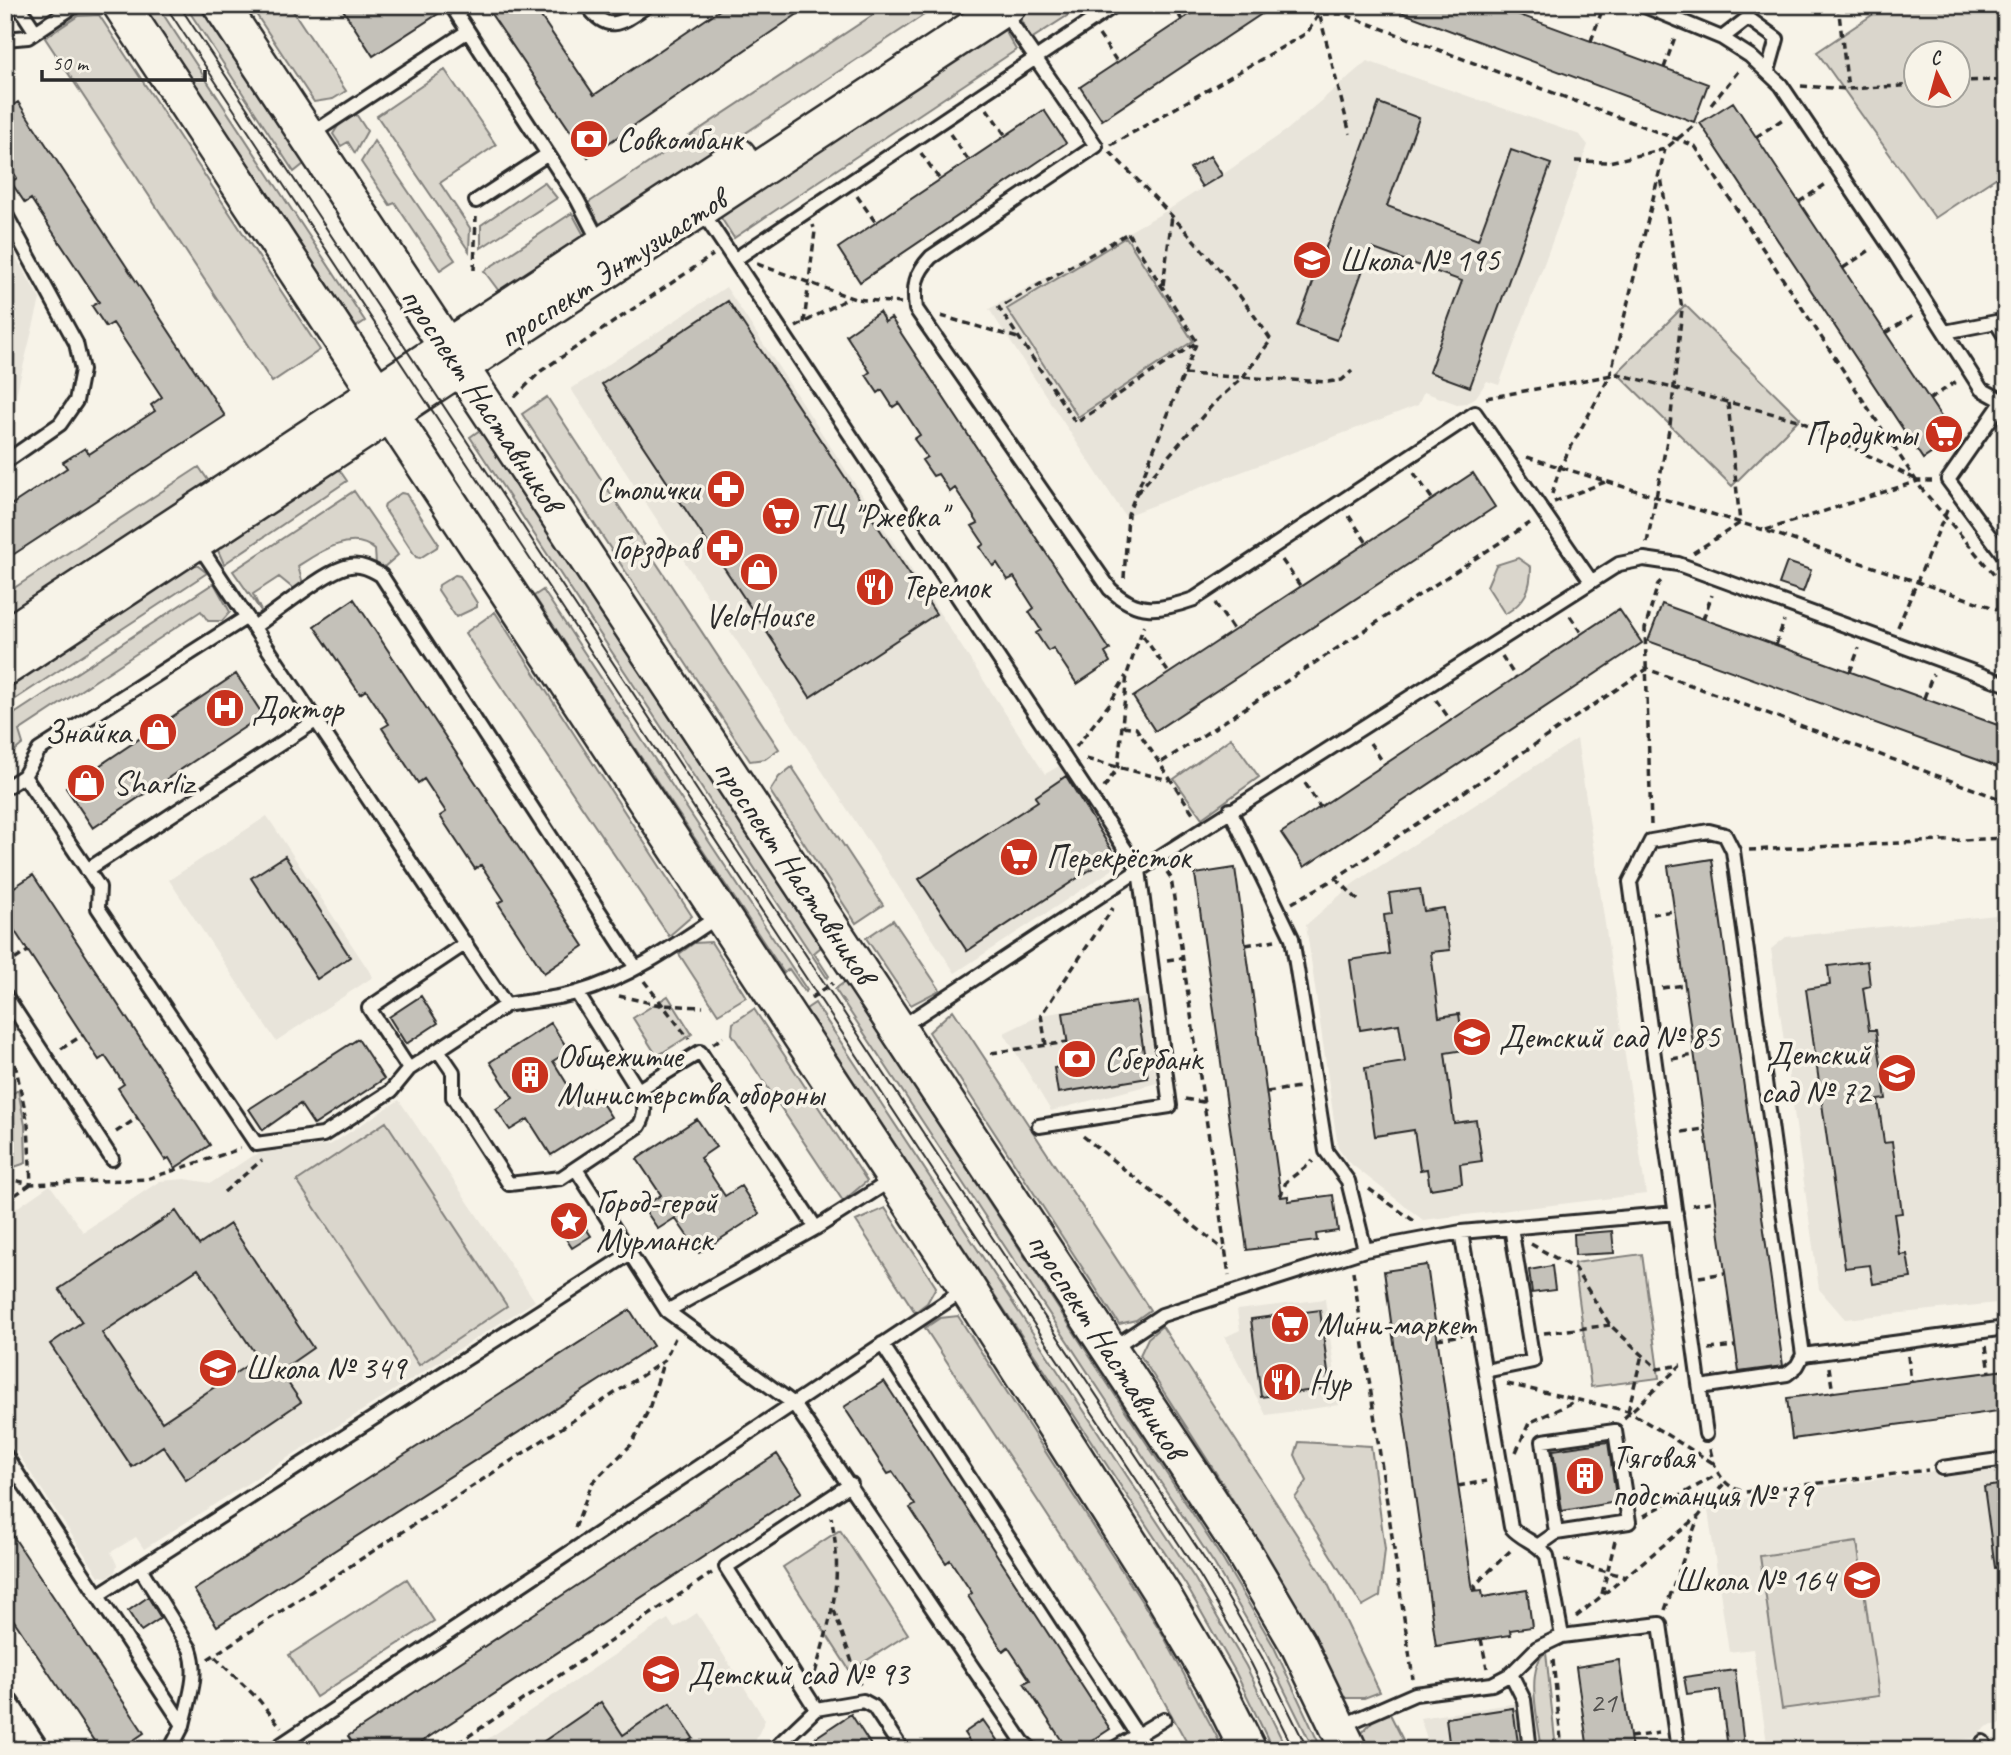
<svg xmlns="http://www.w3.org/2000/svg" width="2011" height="1755" font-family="Caveat,sans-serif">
<rect width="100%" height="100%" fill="#f7f3e8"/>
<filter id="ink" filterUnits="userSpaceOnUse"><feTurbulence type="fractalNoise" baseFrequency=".0143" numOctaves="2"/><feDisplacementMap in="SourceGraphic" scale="14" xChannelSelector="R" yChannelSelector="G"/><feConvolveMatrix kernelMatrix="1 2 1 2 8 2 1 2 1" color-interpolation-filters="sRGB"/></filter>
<g filter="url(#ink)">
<path fill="#e8e4da" d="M1367,61L1580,135L1588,145L1499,385L1487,381L1476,397L1467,403L1457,404L1424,392L1418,405L1125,516L989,309L1168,210L1222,175L1287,130Z
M5,238L40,299L5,439Z
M726,287L1045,774L1061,765L1124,862L955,973L571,389Z
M1577,739L1646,1194L1423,1220L1347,1161L1338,1148L1306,925L1354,883Z
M267,816L373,977L276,1041L169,880Z
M2006,914V1302L1845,1319L1819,1289L1771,949L1786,937Z
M1146,998L1157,1083L1051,1111L1004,1033L1041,1015Z
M399,1100L535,1301L144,1549L136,1537L111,1552L117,1565L115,1572L107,1577L99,1576L5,1434V1216L50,1185L83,1232L160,1181L185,1179L211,1183L252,1156L275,1149L330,1145Z
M1325,1299L1339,1405L1266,1415L1225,1337L1240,1330L1237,1310Z
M2006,1468V1723L1988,1726L1973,1738L1889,1750H1768L1753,1649L1729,1652L1708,1511L1714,1503L1936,1471L1938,1478Z
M697,1613L765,1720L751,1750H471L668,1619L674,1628Z
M1531,1701L1537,1750H1431L1420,1718Z"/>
<path fill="#dad6cc" stroke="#82807c" stroke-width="2" fill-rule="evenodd" d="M143,5H157L365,321L356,327Z
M185,5H198L304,164L294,172Z
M250,5H289L346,91L333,99L314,102Z
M888,5H939L602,228L588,203Z
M1033,5H1084L1031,39L1018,15Z
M1887,5L2006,6V171L1935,218L1817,52ZM1916,52H1958V94H1916Z
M99,15L320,350L272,382L45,38L78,16Z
M1002,25L1016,50L734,238L718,213Z
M445,70L496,145L440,183L470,228L469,251L377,116Z
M354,111L367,131L355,153L348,142L341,146L333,134L342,120Z
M374,141L455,260L440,270L395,203L390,205L361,162Z
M544,182L557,198L481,248V225Z
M572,213L586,239L501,294L484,271Z
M1126,237L1193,341L1078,417L1007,309Z
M1685,305L1800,418L1732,486L1617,373Z
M547,397L779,749L765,759L750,761L522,414Z
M480,430L821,947L814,953L829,976L827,978L470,437Z
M336,465L347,481L224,564L216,546Z
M199,467L212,486L5,622V594Z
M354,491L398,555L384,567L376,564L375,550C352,529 318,553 298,566L303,584L295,590L279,577L253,594L261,611L233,571Z
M401,493L406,494L438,543L437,547L420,558L416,557L384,508L385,504Z
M1518,558L1531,567C1531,590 1525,602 1505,614L1487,586L1496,565Z
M193,562L207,573L5,706V683Z
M455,575L460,576L477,603V607L456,617L438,590L439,585Z
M214,583L230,612L222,621H208L201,611L19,731L23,744L5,759V720Z
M543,590L807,990L805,992L789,969L784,973L534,596Z
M495,612L692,916L669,936L465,633Z
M1231,738L1259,777L1202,818L1174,779Z
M792,767L883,905L856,923L770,791L779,777Z
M893,920L940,990L911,1005L866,938Z
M711,942L746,997L718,1014L679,954L694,943Z
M845,982L1223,1560L1274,1647L1322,1750H1314L1266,1653L1215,1565L835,989Z
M668,996L692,1034L657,1056L633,1018Z
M815,1003L1195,1579L1246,1666L1287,1750H1273L1235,1671L1186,1585L806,1009Z
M754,1009L867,1181L843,1201L732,1034L733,1023Z
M953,1010L1150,1310L1136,1320L1119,1324L929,1032Z
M18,1090L25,1125L26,1163L14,1167L5,1181V1099Z
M386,1122L507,1306L419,1365L297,1181Z
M885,1208L936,1287L927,1303L915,1312L856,1221Z
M1642,1254L1659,1378L1591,1387L1574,1263Z
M958,1316L1162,1633L1224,1750H1191L1136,1651L925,1328L940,1318Z
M1162,1326L1326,1580L1380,1692L1364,1698H1344C1286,1577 1212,1467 1140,1355L1148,1338Z
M1299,1442L1371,1446L1385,1549L1380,1596L1362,1606L1295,1498L1307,1481L1295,1455Z
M840,1530L908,1634L850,1671L783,1567Z
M1857,1542L1879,1696L1782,1709L1760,1556Z
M407,1579L434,1621L316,1697L289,1655Z
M1546,1652L1556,1750H1542C1539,1725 1524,1668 1546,1652Z
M1389,1712L1408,1750H1369L1362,1733L1373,1720Z"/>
<path fill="#c4c1b9" stroke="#2b2b2b" stroke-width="2" fill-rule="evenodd" d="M340,5H442L444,10L373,56Z
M485,5H533L594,95L727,5H811L588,157Z
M1204,5H1275L1102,120L1080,87Z
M1382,5H1493L1708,84L1694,122Z
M18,102L225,416L5,560V509L67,468L63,462L85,448L89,454L155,411L151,405L162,397L113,323L106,327L92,306L99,302L31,199L25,203L11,182L17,178L5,160V110Z
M1733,102L1955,438L1923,459L1700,123Z
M1379,103L1419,118L1387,206L1478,240L1511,150L1551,164L1470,387L1429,372L1462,281L1371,248L1337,340L1297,326Z
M1044,110L1066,143L860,282L838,248Z
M1210,156L1222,175L1202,187L1190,168Z
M728,301L936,614L810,697L602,384Z
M879,312L885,322L891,318L1110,650L1105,653L1110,662L1077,684L1053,648L1048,651L1036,633L1041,630L1029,612L1034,608L1014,577L1008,580L997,563L993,566L980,547L984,544L972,526L978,523L955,488L950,492L938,474L933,476L922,460L927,457L914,439L920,435L899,403L893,407L882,390L878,393L866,375L870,372L846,335Z
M1473,473L1495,507L1155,731L1133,697Z
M1787,562L1811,570L1803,592L1779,584Z
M354,599L584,946L544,973L498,903L504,900L481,865L475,869L440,816L446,812L424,779L418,783L382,728L389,724L366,690L360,694L314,626Z
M1662,604L2006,728V770L1648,641Z
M1619,609L1642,643L1304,867L1281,833Z
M236,674L263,715L93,828L66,788Z
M1066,776L1114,854L967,951L919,879L1038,801L1035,797Z
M285,856L350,957L317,979L251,878Z
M1712,859L1783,1366L1739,1372L1668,866Z
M1235,868L1281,1197L1288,1196V1201L1333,1195L1338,1231L1316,1234L1317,1241L1247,1250L1195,874Z
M33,875L210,1145L175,1168L169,1158L165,1160L118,1088L124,1084L105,1056L99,1060L5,916V893Z
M1420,889L1424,911L1444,908L1450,950L1431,952L1439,1017L1459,1014L1464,1050L1445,1053L1454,1123L1476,1120L1482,1161L1460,1164L1462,1184L1430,1189L1427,1169L1420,1170L1414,1130L1375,1136L1365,1068L1405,1062L1399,1024L1360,1030L1350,960L1389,954L1384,915L1392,914L1389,893Z
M1867,961L1870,986L1863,988L1869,1030H1876L1886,1099L1878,1100L1884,1143L1892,1142L1902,1213L1894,1214L1900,1255L1907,1254L1911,1278L1873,1284L1870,1265L1845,1268L1806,989L1830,985L1828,966Z
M421,996L438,1023L406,1044L389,1017Z
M1136,1002L1148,1078L1058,1093L1054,1068L1071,1065L1063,1013Z
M551,1023L569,1051L553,1061L577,1100L593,1089L611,1117L551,1155L528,1119L510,1130L505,1123L496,1109L513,1098L490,1062Z
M358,1039L384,1079L314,1125L300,1104L263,1130L249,1109Z
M697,1119L716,1147L700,1158L725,1196L741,1186L759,1214L699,1253L675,1218L658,1229L643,1207L661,1195L637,1159Z
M176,1211L199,1245L230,1224L313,1348L280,1371L301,1402L186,1480L163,1446L132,1467L50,1344L82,1322L59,1289ZM198,1269L258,1358L162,1422L102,1333Z
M578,1216L591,1236L572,1248L559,1228Z
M1612,1231L1614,1253L1575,1255L1574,1234Z
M1427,1265L1473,1591L1482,1590L1483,1597L1527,1590L1532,1627L1510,1630L1511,1635L1436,1646L1384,1271Z
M1552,1266L1555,1290L1532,1293L1529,1270Z
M630,1310L653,1346L217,1626L194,1590Z
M1320,1310L1330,1388L1261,1397L1251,1319Z
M2006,1370V1410L1792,1439L1787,1398Z
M884,1381L1110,1729L1078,1750H1068L1024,1683L1030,1680L1008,1647L1003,1651L968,1596L972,1593L950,1560L946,1563L910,1508L915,1505L893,1472L888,1474L844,1407Z
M1608,1442L1617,1502L1562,1511L1553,1450Z
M777,1454L802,1492L409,1750H357L348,1736Z
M2006,1484V1567L1995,1568L1984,1487Z
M5,1524L144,1733L119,1750H100L5,1607Z
M148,1597L161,1618L141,1631L128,1611Z
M1619,1660L1632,1750H1588L1576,1667Z
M1735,1670L1744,1746L1728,1748L1720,1690L1687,1694L1684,1677Z
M601,1702L623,1735L670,1703L693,1738L676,1750H531Z
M1513,1708L1519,1750H1450L1446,1718Z
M851,1714L874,1750H797Z
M983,1720L997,1740L982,1750H975L964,1733Z"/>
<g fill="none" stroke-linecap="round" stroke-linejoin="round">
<g stroke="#2b2b2b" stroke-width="18">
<path id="lane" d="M18,5L35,31
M451,5L577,199L601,245
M587,5C608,36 623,22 648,5
M1642,5L1722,38L1750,56L1781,85L1895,254L1981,389L2003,401L1948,480L2006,558
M1003,11L1096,146L931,257C915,274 913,286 916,309L1110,589C1137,615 1160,611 1194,599L1475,413L1591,581
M1722,38L1748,18L1777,39L1768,71
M5,39L28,37L76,5
M310,135L468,31
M476,201L548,154
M701,210L1139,870L901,1027
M5,213L76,343L82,370L76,401L60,424L5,462
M734,260L1115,5
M1945,332L1996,322L2006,338
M198,544L506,1005C529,1001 554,999 576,993C629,978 676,945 720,915
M254,627C275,613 329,568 350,566C362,564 372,570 381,575L636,968
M24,776L99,887L98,908L256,1144L323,1135L391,1091L409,1069
M5,788L24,776L39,750L247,617
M1230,810L1292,938L1326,1151L1348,1181L1365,1250
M87,870L317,720
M466,943L369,1008L409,1069L506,1005
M5,995L112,1159
M438,1050L453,1072V1097L509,1184L561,1178L639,1126C647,1113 645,1104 638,1090L577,993
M638,1090L700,1052L816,1228
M1039,1126L1170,1106L1139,870L1619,564L1644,559L1678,564L2006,684
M576,1169L667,1311L816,1228L893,1179
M1461,1232L1511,1527C1523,1541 1537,1541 1547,1556L1562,1636
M667,1311L794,1404L1023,1742L1032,1750
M882,1344L1147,1750
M1111,1349L1162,1315L1365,1250L1461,1232L1676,1213
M1485,1371L1533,1361L1511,1227
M1700,1387L1787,1374L1797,1366L1803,1355L2006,1328
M1706,1434L1630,882L1651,841L1709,831L1725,835L1733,851L1803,1355
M5,1455L183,1725L170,1750
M1942,1468L2006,1459
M1539,1545L1556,1533L1629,1522L1615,1431L1543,1441L1556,1533
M140,1568L190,1649C199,1675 189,1698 183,1725
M98,1595L629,1254
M1511,1674L1524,1700L1530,1750
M816,1709L726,1567L851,1484
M1339,1727L1415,1694L1492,1684L1511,1674L1537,1648L1562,1636L1660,1624L1678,1750
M1983,1742L1987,1750
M273,1750L967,1288
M773,1750L816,1709L863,1701L874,1707L902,1750
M1011,1750L1023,1742
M1112,1750L1164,1719"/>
</g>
<g stroke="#2b2b2b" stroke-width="30">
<path id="street" d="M5,1703L36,1750"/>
</g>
<g stroke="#2b2b2b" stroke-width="40">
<path id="secondary" d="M121,5L967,1288L1164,1597L1215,1684L1248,1750
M221,5L1243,1551L1298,1644L1349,1750
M5,637L738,156
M5,668L1008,5"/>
</g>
<path stroke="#2b2b2b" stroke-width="3.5" stroke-dasharray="7 5" stroke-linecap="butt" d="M1173,5L1182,20
M1317,5L1350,134
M1838,5L1848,89
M1518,14L1521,5
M1099,35L1118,63
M1591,41L1604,5
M1664,68L1675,37
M1958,81L2006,80
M1801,86L1848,89L1916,85
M1711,105L1740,69
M987,109L1006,136
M950,134L969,161
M1756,137L1783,119
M1111,145L1307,33L1319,14H1343L1695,146L1921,488L2006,589
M1110,152C1172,215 1222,266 1271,340L1242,378L1214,403L1137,493
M921,153L940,180
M1575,161L1609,162L1665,149L1697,123
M857,196L876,223
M1799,202L1826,184
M1128,233L1197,342L1076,423L999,308Z
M757,264L855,299L901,303
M1843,268L1873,248
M474,270L476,217
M1163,285L1172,216
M941,316L1018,338
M804,323L815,231L813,225
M796,327L850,297
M1886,333L1914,315
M1184,374L1328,382L1342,380L1352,371
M515,397L541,371L713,255
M1486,398L1618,374L1798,420L1917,480
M1930,399L1957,381
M1728,403L1740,523
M1527,457L1764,530L2006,612
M1414,473L1433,500
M1552,494L1560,467L1610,376L1665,149
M1554,502L1605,482
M1349,516L1367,543
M1766,530L1918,481H1932
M1647,543L1670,425L1682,309L1661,177
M1693,553L1740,523
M1282,560L1301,587
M1124,578L1128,514L1196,344
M1215,603L1234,631
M1570,616L1582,634
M1703,619L1712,595
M1898,627L1948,508
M1143,636L1169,673
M1776,645L1784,621
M1502,656L1516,678
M1850,672L1859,648
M1924,698L1933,674
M1436,700L1451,721
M1123,726L1136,728L1195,816
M1999,726L2006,708
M1370,743L1385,765
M1076,747L1110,703L1126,676
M1086,759L1169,780
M1162,762L1530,523
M1305,783L1320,807
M1104,788L1118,767L1127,674L1144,625
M1651,825L1645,629L1658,584L1664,578
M1749,850L2006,838
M1167,872L1171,878L1229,1275
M1336,878L1358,900
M1292,903L1336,878L1647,669L2006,801
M1652,914L1674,911
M1246,945L1275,940
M1167,960L1182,958
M5,966L28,951
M644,981L689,1039
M1662,988L1684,985
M619,996L660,1005L703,1007
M811,998L833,983
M713,1044L723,1037
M1046,1045L1041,1015L1113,908
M61,1049L83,1035
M991,1053L1068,1042
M1672,1059L1694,1055
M15,1064L28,1124L31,1184
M1267,1092L1299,1087
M1185,1099L1203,1102
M116,1132L137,1118
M1682,1132L1705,1129
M1083,1136L1224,1250
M5,1178L31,1184L147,1179L240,1149
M1369,1189L1417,1223
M224,1192L262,1160
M1280,1197L1286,1182L1313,1161
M5,1202L31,1184
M1692,1205L1715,1201
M1531,1244L1575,1269L1610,1325L1658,1369L1681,1365
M1353,1271L1413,1679
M1699,1277L1725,1273
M1544,1333L1610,1325
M1437,1339L1463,1335
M1986,1346L1990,1372
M1709,1349L1735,1346
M1908,1356L1911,1382
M1829,1367L1833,1393
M1507,1384L1628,1411L1713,1463
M1628,1411L1642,1355
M1624,1418L1680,1366
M1710,1449C1715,1470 1722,1487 1745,1492L1928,1470
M1516,1452L1529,1423L1576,1401
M1458,1486L1487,1481
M1644,1516L1718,1474
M575,1528L592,1483L631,1445L649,1409L663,1363
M1564,1560L1626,1577
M1476,1591L1475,1585L1512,1549
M1602,1594L1615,1541
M834,1610L860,1685
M1665,1610L1698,1518
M1576,1617L1699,1516L1725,1482
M1481,1639L1487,1668
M215,1657L259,1700L281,1727
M208,1659L664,1361L675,1338
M1553,1660L1562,1750
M815,1673C832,1614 844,1579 831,1517
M1630,1737L1659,1733
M448,1750L712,1573
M1927,1750L1967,1744"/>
<use href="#lane" stroke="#f7f3e8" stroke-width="12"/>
<use href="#street" stroke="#f7f3e8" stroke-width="24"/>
<use href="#secondary" stroke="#f7f3e8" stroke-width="35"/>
<path stroke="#2b2b2b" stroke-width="2" d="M165,5L1200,1576L1251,1663L1294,1750
M179,5L1211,1569L1262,1657L1308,1750"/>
</g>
</g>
<defs>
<g id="bank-disc" transform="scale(2.0125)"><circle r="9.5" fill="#c8321e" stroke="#f7f3e8"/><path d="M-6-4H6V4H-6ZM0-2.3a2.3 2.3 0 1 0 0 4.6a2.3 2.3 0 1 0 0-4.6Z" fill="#fff"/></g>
<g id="school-disc" transform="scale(2.0125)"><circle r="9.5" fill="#c8321e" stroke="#f7f3e8"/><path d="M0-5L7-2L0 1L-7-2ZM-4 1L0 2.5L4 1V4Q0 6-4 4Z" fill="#fff"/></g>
<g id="supermarket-disc" transform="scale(2.0125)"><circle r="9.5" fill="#c8321e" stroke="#f7f3e8"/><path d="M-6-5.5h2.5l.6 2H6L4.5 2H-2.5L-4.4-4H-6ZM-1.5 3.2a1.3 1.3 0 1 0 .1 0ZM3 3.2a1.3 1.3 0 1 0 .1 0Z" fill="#fff"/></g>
<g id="pharmacy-disc" transform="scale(2.0125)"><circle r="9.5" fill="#c8321e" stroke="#f7f3e8"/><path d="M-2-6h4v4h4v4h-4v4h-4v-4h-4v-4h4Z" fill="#fff"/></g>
<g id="shop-disc" transform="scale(2.0125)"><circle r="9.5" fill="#c8321e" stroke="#f7f3e8"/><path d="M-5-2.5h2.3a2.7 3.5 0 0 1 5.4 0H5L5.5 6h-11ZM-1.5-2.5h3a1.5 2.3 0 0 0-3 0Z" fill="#fff"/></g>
<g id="restaurant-disc" transform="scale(2.0125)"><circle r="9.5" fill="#c8321e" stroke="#f7f3e8"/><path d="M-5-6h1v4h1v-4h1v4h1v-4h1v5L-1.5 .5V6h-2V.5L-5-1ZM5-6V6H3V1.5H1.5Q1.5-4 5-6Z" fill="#fff"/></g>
<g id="hospital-disc" transform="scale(2.0125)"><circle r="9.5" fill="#c8321e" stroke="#f7f3e8"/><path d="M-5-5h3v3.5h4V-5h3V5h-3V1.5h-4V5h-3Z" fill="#fff"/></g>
<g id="building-disc" transform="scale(2.0125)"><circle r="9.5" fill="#c8321e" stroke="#f7f3e8"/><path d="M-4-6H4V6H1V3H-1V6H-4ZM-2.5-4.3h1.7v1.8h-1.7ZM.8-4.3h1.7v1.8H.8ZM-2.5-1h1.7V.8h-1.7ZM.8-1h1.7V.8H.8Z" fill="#fff"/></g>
<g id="sight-disc" transform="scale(2.0125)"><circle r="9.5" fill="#c8321e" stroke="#f7f3e8"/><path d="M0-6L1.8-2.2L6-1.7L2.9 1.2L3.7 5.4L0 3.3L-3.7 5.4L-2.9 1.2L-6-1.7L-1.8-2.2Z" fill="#fff"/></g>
</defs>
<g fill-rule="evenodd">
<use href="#bank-disc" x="589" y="139"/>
<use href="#school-disc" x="1312" y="260"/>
<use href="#supermarket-disc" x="1944" y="434"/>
<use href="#pharmacy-disc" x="726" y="489"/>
<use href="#supermarket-disc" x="781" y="516"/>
<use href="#pharmacy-disc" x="725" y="548"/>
<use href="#shop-disc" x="759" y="572"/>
<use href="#restaurant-disc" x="875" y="587"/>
<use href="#hospital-disc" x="225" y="708"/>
<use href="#shop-disc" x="158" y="732"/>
<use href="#shop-disc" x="86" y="783"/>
<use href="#supermarket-disc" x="1019" y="857"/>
<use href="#school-disc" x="1472" y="1037"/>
<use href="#bank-disc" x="1077" y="1059"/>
<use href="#school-disc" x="1897" y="1073"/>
<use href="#building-disc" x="530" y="1075"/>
<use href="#sight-disc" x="569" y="1221"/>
<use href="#supermarket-disc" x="1290" y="1324"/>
<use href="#school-disc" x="218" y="1368"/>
<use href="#restaurant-disc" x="1282" y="1382"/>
<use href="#building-disc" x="1585" y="1476"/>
<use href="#school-disc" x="1862" y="1580"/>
<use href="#school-disc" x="661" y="1674"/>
</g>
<g text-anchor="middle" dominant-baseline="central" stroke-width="7" stroke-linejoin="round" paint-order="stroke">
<g font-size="30" fill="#51504e">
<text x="1603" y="1702">21</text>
</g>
<g font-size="33" fill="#2b2b2b" stroke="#f7f3e8" text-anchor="start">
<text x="616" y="139">Совкомбанк</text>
<text x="1339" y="260">Школа № 195</text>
<text x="1917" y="434" text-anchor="end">Продукты</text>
<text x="699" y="489" text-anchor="end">Столички</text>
<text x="808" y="516">ТЦ "Ржевка"</text>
<text x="698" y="548" text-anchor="end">Горздрав</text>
<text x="902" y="587">Теремок</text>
<text x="759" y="616" text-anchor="middle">VeloHouse</text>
<text x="252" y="708">Доктор</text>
<text x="131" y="732" text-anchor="end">Знайка</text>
<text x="113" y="783">Sharliz</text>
<text x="1046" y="857">Перекрёсток</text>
<text x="1499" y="1037">Детский сад № 85</text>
<text x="1870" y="1054" text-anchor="end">Детский<tspan x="1870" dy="38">сад № 72</tspan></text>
<text x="557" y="1056">Общежитие<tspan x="557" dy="38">Министерства обороны</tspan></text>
<text x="1104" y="1059">Сбербанк</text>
<text x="596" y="1202">Город-герой<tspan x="596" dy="38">Мурманск</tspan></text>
<text x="1317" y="1324">Мини-маркет</text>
<text x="245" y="1368">Школа № 349</text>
<text x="1309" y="1382">Нур</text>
<text x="1612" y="1457">Тяговая<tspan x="1612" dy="38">подстанция № 79</tspan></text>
<text x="1835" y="1580" text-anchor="end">Школа № 164</text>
<text x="688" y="1674">Детский сад № 93</text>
</g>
<g font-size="33" fill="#2b2b2b" stroke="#f7f3e8">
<text transform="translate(612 268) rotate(-33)">проспект Энтузиастов</text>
<text transform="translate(482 399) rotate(56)">проспект Наставников</text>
<text transform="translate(795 871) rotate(56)">проспект Наставников</text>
<text transform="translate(1107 1345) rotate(57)">проспект Наставников</text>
</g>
</g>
<rect width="2011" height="1755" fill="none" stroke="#f7f3e8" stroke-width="28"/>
<rect x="14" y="14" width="1983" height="1727" fill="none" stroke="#2b2b2b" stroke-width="2.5" filter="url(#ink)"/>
<g transform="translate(1937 74) rotate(354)"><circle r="33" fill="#f7f3e8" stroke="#a5a39c" stroke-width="2"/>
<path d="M0-5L12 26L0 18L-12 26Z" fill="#c8321e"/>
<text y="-10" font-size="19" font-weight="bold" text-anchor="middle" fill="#2b2b2b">С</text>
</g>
<path d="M42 70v10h163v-10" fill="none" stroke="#2b2b2b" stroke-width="3.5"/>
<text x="52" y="70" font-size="21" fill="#2b2b2b" stroke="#f7f3e8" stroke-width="5" paint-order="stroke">50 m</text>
</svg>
